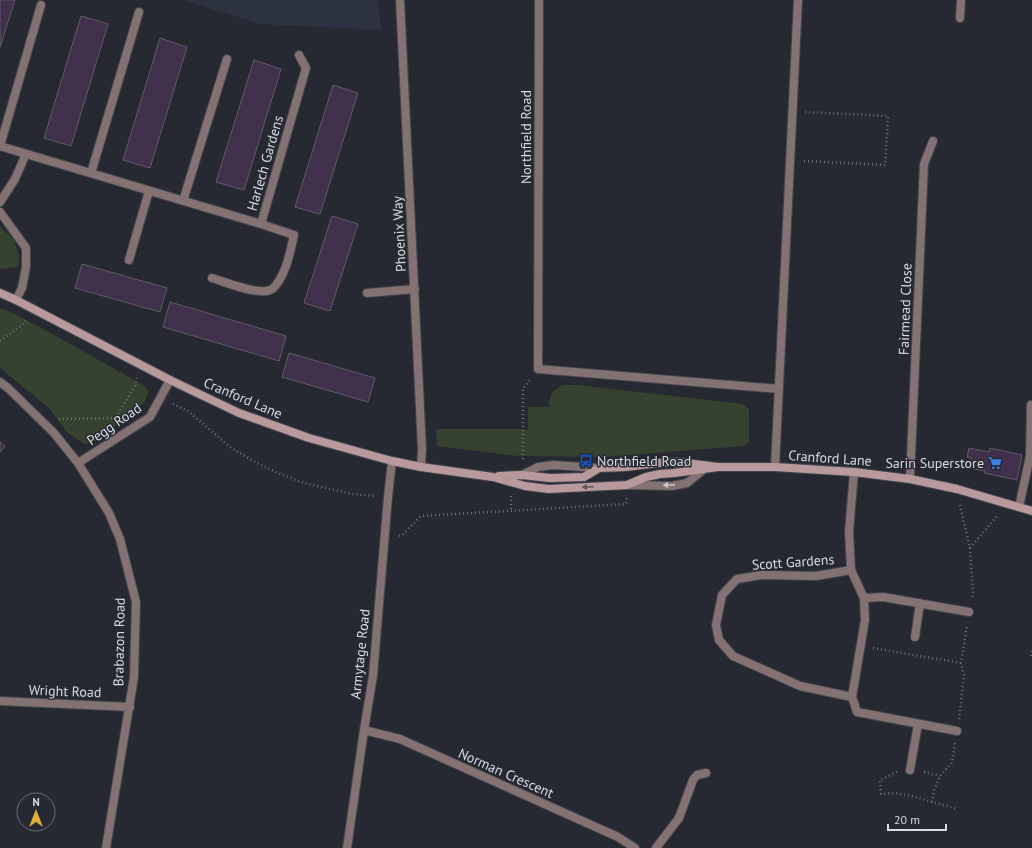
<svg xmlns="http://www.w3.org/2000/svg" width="1032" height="848" font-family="'PT Sans',sans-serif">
<rect width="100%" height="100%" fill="#262932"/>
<path fill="#2d3241" d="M183,0H378L381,30L260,24Z"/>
<path fill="#364230" d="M0,226L14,240L19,256L18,267L0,269Z
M0,308L13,313L58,337L143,385L149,391L144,403L95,442L84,444L67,432L49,408L0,368Z
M563,385H577L743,404L749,409V442L743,446L603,457L518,456L437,446L436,429H518L528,430V407H549C550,394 551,392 563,385Z"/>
<path fill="#41304c" stroke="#615b65" d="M0,0H15L0,47Z
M81,16L108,24L71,146L44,138Z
M160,38L187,47L150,168L123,160Z
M254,60L281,69L244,190L216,182Z
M333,85L358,93L320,214L295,207Z
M332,216L358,224L330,311L304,303Z
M82,264L167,288L160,312L75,288Z
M170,302L286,336L279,361L163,327Z
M289,353L375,378L368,402L282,377Z
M0,442L5,446L0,452Z
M969,448L989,452L990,448L1022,455L1017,480L984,473L985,471L969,468L971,458L967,457Z"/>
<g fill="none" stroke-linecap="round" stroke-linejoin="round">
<g stroke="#43454e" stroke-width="10">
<path id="lane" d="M400,0L422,449L421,467
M129,260L149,191
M367,293L415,289
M522,475L538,467L553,465L599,468
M627,485L672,486L687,483L703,470
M1019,507L1030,456L1031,405
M679,818L693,780L697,775L706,773"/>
</g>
<g stroke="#43454e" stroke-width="10">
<path id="street" d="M539,0L538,369L779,389
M960,18L961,0
M0,146L261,224L306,68L299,55
M0,146L41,5
M91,173L139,12
M183,201L227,59
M0,202L15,179L26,154
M0,212L26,248V267L22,288L16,300
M212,278C225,282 261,297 272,289C274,288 275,286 276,285C287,271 290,252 294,235L261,224
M0,382L8,388L54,433L78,463L109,513L120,539L136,602L134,677L106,848
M78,463L150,417L170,380
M775,467L798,0
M854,472L849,532L851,570L864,598L865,620L852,697L857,712L957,731
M910,479L924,164L933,141
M851,570L816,576L762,575L737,579L722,595L716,625L719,640L733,656L800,686L852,697
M864,598L883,597L969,612
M915,637L920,603
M0,701L130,707
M364,730L400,739L618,837L635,848
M910,770L918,724
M347,848L364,730L373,676L388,497L392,461
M656,848L679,818"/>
</g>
<g stroke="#43454e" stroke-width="10">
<path id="secondary" d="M0,293L16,300L170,380L239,413L309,438L392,461L421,467L493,477L525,486L549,489L627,485L646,477L660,474L674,473L718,467
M499,476L522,475L550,478L584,477L599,468L625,467L658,463L678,462L718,467H775L854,472L910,479L957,489L1032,511"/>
</g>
<path stroke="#6d7078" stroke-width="2.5" stroke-dasharray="1 3" stroke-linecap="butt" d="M804,161L885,165L888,116L805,112
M0,341L22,325L26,321
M173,404L188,411L230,447L255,462L280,474L301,482L321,487L353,494L375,496
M116,417L135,386L137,378
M59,419L122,418
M523,459V389L531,379
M511,496V511
M960,505L970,548L973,593L972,598
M399,536L403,534L421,516L626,504L627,498
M970,548L998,515
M873,648L961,663
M1031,656L1032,651
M959,719L964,675L961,663L967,625
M897,772L880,780L881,794L895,793L911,796L957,809
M924,772L940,776
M932,802L934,790L940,776L952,763L955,743"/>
<use href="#lane" stroke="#847172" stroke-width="8"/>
<use href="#street" stroke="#847172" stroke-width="8"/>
<use href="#secondary" stroke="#b89a9c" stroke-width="8"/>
</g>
<defs><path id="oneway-solid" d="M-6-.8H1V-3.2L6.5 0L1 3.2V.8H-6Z"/></defs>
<use fill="#c8c6cb" href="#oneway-solid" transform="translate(669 485) rotate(177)"/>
<use fill="#60565c" href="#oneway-solid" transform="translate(588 487) rotate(177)"/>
<defs>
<g id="bus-bare" transform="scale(1.08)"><path d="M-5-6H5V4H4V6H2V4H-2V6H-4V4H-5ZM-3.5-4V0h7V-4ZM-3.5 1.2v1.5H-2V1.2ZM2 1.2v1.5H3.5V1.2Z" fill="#1a4fb4" stroke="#262932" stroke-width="2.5" paint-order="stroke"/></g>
<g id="supermarket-bare" transform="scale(1.08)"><path d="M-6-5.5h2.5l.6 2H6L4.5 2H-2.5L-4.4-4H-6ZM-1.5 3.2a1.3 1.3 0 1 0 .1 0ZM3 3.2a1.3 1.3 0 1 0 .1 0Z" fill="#3f7fe0" stroke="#262932" stroke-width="2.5" paint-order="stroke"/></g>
</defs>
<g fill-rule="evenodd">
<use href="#bus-bare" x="586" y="461"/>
<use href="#supermarket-bare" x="995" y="463"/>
</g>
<g text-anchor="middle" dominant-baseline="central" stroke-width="3" stroke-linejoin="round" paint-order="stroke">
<g font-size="14" fill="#d9dbe1" stroke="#262932">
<text transform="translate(526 137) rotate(-90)">Northfield Road</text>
<text transform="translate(265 163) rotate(-74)">Harlech Gardens</text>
<text transform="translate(399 234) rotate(-93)">Phoenix Way</text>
<text transform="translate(905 309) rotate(-88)">Fairmead Close</text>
<text transform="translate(243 398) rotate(23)">Cranford Lane</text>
<text transform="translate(114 424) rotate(-35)">Pegg Road</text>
<text transform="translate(830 458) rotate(4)">Cranford Lane</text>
<text transform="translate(793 562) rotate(-4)">Scott Gardens</text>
<text transform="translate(119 642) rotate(-89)">Brabazon Road</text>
<text transform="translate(360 654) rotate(-84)">Armytage Road</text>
<text transform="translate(65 691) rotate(2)">Wright Road</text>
<text transform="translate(506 773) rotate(24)">Norman Crescent</text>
</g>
<g font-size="14" fill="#d9dbe1" stroke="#262932" text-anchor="start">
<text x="597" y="461">Northfield Road</text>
<text x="984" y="463" text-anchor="end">Sarin Superstore</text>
</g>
</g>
<g transform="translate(36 812)"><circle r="19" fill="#262932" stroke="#6e7078"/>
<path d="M0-3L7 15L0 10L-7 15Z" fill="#e3ae35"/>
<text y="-6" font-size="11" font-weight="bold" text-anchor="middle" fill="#d9dbe1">N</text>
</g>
<path d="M888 824v6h58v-6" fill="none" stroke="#d9dbe1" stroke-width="2"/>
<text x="894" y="824" font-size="12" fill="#d9dbe1" stroke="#262932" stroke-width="3" paint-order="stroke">20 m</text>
</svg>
